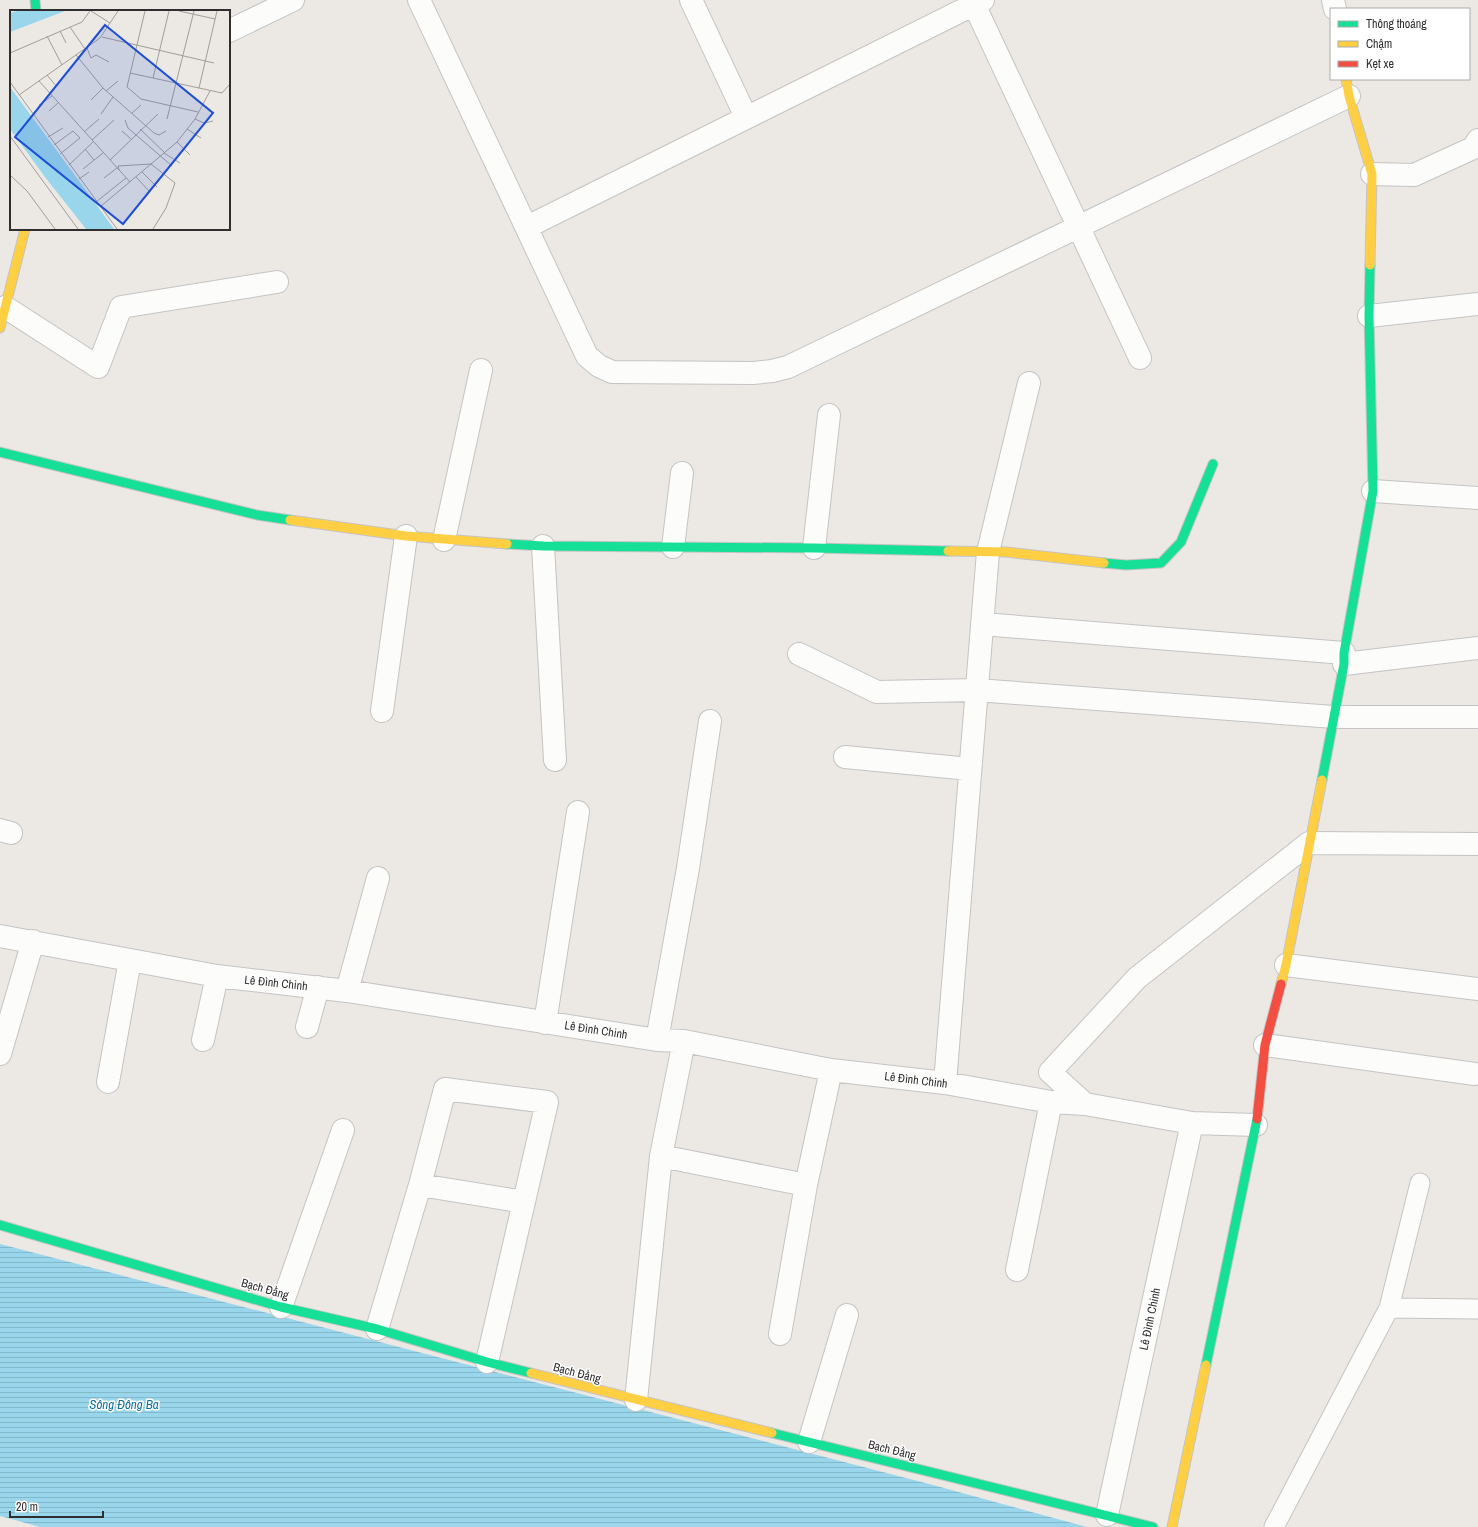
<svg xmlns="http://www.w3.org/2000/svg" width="1478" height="1527" font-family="'Archivo Narrow',sans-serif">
<defs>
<pattern id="water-rules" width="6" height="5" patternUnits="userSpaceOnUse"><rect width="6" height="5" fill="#99d6ec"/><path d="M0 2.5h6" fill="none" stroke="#84b8cb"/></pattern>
</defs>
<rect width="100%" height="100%" fill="#ece8e4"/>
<path fill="url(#water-rules)" d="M0,1244L933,1485L1087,1527H40L0,1516Z"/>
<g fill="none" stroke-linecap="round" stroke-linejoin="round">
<g stroke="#c5c4c5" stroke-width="21">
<path id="lane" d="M1389,1308L1478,1309
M1274,1527L1389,1308L1420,1183"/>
</g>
<g stroke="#c5c4c5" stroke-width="24">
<path id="street" d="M419,0L587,356L599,366L612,372L753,373L772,371L788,367L1349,96
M691,0L746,117
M972,0L1140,358
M1333,0L1335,9
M229,31L293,0
M1372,174L1414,175L1473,148L1478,140
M527,227L983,0
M5,307L98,367L121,307L277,282
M1369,316L1478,304
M1373,491L1478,498
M444,540L481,370
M543,546L555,760
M673,547L682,473
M814,548L829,415
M982,624L1344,653
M799,654L877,692L977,690L1334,717H1478
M1344,664L1478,648
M382,711L406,536
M845,757L970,769
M0,830L11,833
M0,936L217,976L347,991L657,1040L684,1041L831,1070L945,1083L1051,1102L1085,1104L1192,1123L1256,1125
M1286,965L1478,989
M347,991L378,878
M545,1023L578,812
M307,1027L318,987
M203,1040L217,976
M657,1040L688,868L710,721
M1265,1045L1475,1074
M0,1054L33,941
M108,1082L130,960
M945,1083L988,552L1029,383
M1085,1104L1050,1072L1137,978L1309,843L1478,844
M661,1156L806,1185
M420,1185L524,1202
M1017,1270L1051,1102
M281,1307L343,1130
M377,1329L420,1185L445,1089L547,1102L487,1362
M780,1334L806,1185L831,1070
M636,1400L661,1156L684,1041
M809,1442L847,1315
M1107,1515L1192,1123"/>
</g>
<g stroke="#c5c4c5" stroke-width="11">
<path id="fast" d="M35,0L36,11
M0,452L257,515L290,520
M507,544L543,546L814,548L948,551
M1104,563L1126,565L1161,563L1181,542L1213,464
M1322,780L1344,664V653L1373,491L1369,316L1370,265
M0,1225L281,1307L377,1329L487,1362L531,1373
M1206,1365L1257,1119
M772,1433L1153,1527"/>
</g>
<g stroke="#c5c4c5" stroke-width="11">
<path id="slow" d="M1346,79L1349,96L1372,174L1370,265
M0,328L25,229
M290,520L406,536L507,544
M948,551L1006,552L1104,563
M1281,984L1286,965L1322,780
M531,1373L772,1433
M1172,1527L1206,1365"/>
</g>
<g stroke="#c5c4c5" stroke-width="11">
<path id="jam" d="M1257,1119L1265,1045L1281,984"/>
</g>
<use href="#lane" stroke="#fcfcfb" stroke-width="19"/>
<use href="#street" stroke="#fcfcfb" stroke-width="22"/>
<use href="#fast" stroke="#16e098" stroke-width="9"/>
<use href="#slow" stroke="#ffcf43" stroke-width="9"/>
<use href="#jam" stroke="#f24e42" stroke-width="9"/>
</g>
<g text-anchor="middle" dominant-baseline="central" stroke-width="3" stroke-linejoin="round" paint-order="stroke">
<g font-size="12" fill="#2e2e2e" stroke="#fff">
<text transform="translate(276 983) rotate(6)">Lê Đình Chinh</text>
<text transform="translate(596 1030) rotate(9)">Lê Đình Chinh</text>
<text transform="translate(916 1080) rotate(7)">Lê Đình Chinh</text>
<text transform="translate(265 1289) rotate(16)">Bạch Đằng</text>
<text transform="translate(1150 1319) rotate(-78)">Lê Đình Chinh</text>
<text transform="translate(577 1373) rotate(15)">Bạch Đằng</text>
<text transform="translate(892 1450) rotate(14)">Bạch Đằng</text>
</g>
<g font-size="13" font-style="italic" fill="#0d6fa3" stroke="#fff">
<text x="124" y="1404">Sông Đông Ba</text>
</g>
</g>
<g transform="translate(10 10)">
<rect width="220" height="220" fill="#ece8e4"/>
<path d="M7,1H55L0,22V3ZM0,77L75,179L104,219H76L35,167L0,119Z" fill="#99d6ec"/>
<path fill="none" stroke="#a09e9b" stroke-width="1" d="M81,1L100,13M135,1L117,77L131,89L188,102M169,1L205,9M60,17L75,39M50,21L56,33M37,26L52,55M92,27L204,53M77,38L81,48L86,45L99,52M0,43L72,12L80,1M66,45L93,78L144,123L149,125L156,121M120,63L212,83L220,74M37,65L47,77M143,68L159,1M29,71L120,172M0,72L107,219M189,78L207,1M96,81L108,71M9,85L90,28L108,1M81,90L93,78M29,95L42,86M39,101L48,93M122,103L131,95M91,104L103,87M157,109L184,1M185,109L194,113L203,111M115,110L118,118L162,156M130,119L155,143M177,119L191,128M112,121L121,129M74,122L89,109M0,126L68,219M38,127L53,118M82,130L104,110M167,132L180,145M44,135L63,121L70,128L50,144M75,139L84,150M154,143L170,153M100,150L148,104M59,155L83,132M73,159L93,143M109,160L108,156L141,154L165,173L156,198L143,219M132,162L147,177M0,165L17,181L45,219M126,167L139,181M94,168L107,158M69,169L79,162M86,192L116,168M90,197L167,132L185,109L200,81"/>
<path fill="#1d4ed8" fill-opacity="0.15" stroke="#1d4ed8" stroke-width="2" d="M95,15L203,103L113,214L5,127Z"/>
<rect width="220" height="220" fill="none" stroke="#2e2e2e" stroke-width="2"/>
</g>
<rect x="1330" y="8" width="140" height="72" fill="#ffffff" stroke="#ababab"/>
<rect x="1338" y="21" width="20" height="6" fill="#16e098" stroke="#ababab"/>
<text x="1366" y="28" font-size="12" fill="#2e2e2e">Thông thoáng</text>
<rect x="1338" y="41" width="20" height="6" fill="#ffcf43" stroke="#ababab"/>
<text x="1366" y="48" font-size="12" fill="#2e2e2e">Chậm</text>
<rect x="1338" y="61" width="20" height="6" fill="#f24e42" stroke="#ababab"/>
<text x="1366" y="68" font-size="12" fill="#2e2e2e">Kẹt xe</text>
<path d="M10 1511v6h93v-6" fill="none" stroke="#2e2e2e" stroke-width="2"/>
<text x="16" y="1511" font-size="12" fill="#2e2e2e" stroke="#ffffff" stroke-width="3" paint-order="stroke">20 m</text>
</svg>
